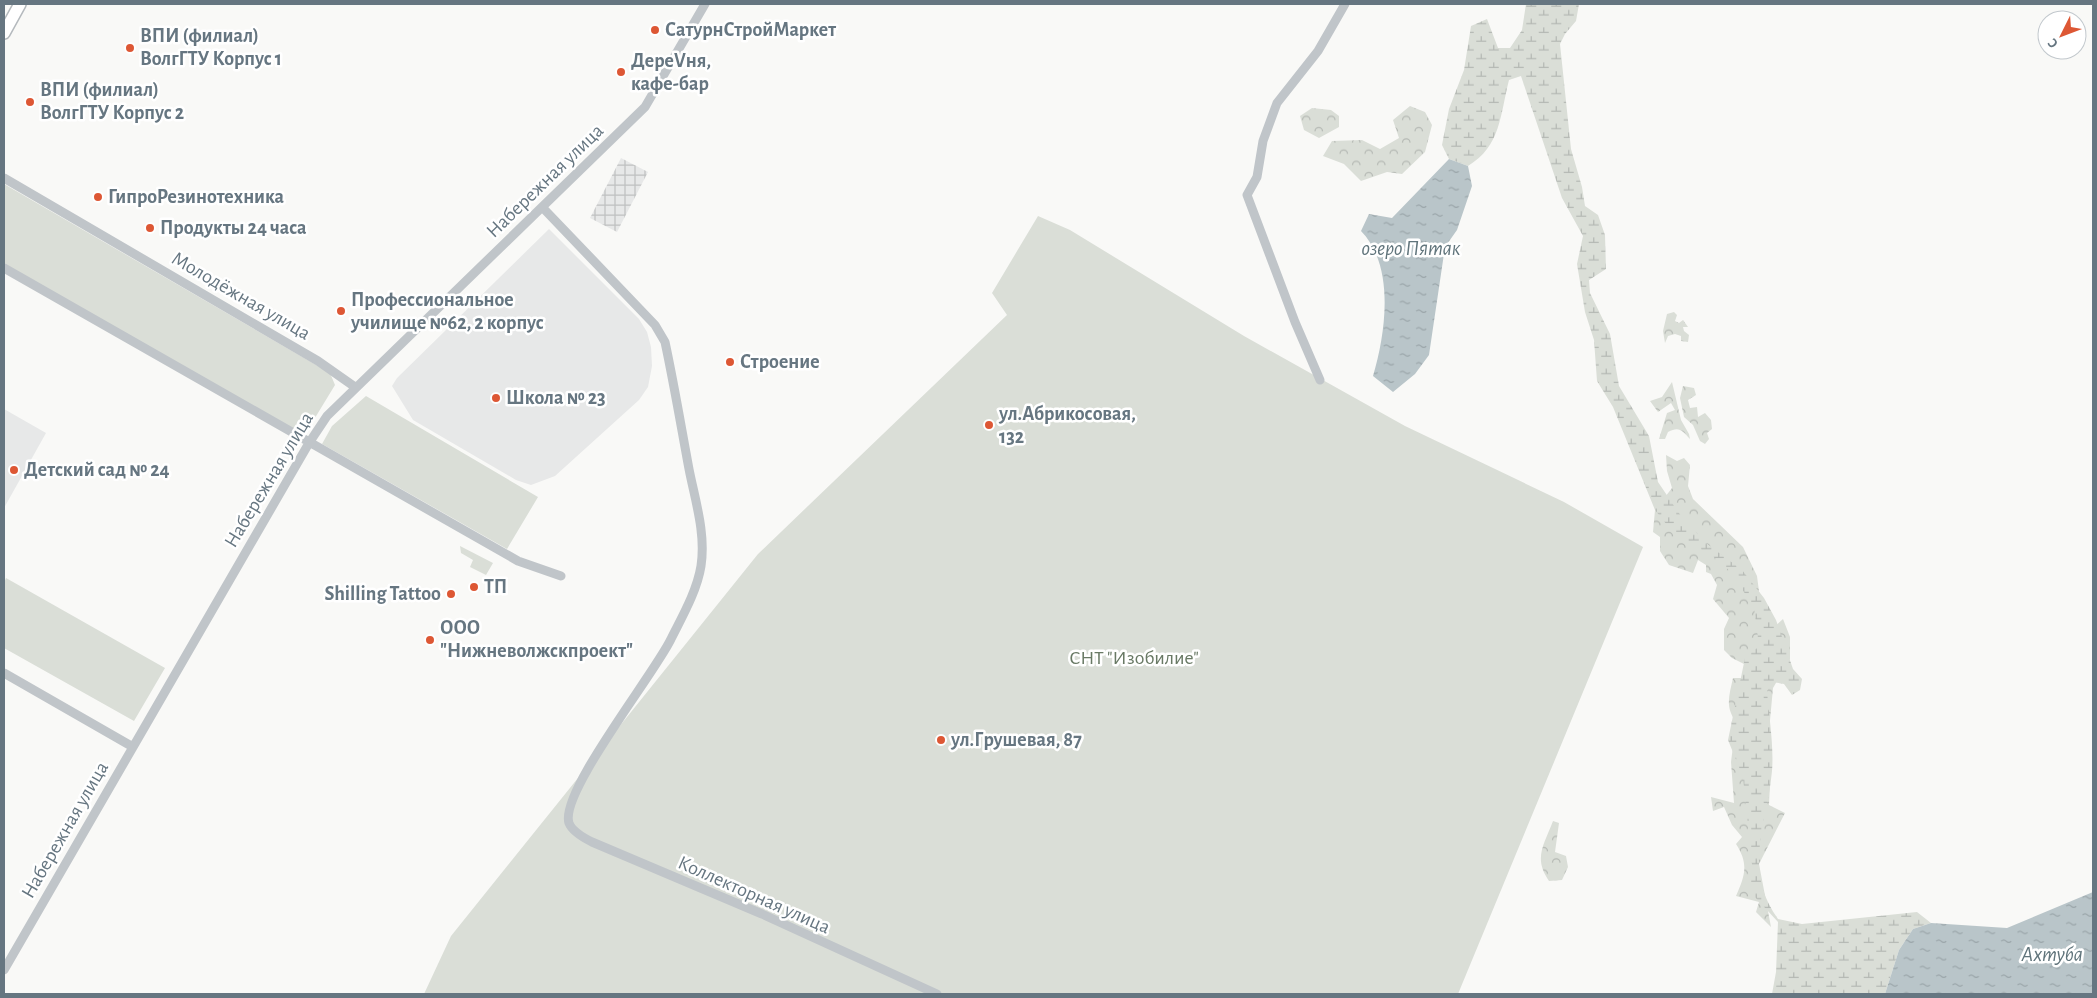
<svg xmlns="http://www.w3.org/2000/svg" width="2097" height="998" font-family="'Alegreya Sans',sans-serif">
<defs>
<pattern id="industrial-grid" width="8" height="8" patternUnits="userSpaceOnUse" patternTransform="scale(1.25)"><rect width="8" height="8" fill="#e7e8e8"/><path d="M0 4h8M4 0v8" fill="none" stroke="#bfc1c1"/></pattern>
<pattern id="forest-crowns" width="20" height="18" patternUnits="userSpaceOnUse" patternTransform="scale(1.25)"><rect width="20" height="18" fill="#daded7"/><path d="M2 6a3 3 0 1 1 6 0M12 15a3 3 0 1 1 6 0" fill="none" stroke="#b5b9b4"/></pattern>
<pattern id="wetland-marsh" width="20" height="14" patternUnits="userSpaceOnUse" patternTransform="scale(1.25)"><rect width="20" height="14" fill="#daded7"/><path d="M1 5h8M5 5V1M11 12h8M15 12V8" fill="none" stroke="#b5b9b4"/></pattern>
<pattern id="water-ripples" width="26" height="14" patternUnits="userSpaceOnUse" patternTransform="scale(1.25)"><rect width="26" height="14" fill="#b9c5c9"/><path d="M2 4q2-2 4 0t4 0M15 11q2-2 4 0t4 0" fill="none" stroke="#9aa5a9"/></pattern>
</defs>
<rect width="100%" height="100%" fill="#f9f9f7"/>
<path fill="#e7e8e8" d="M549,229L639,319L647,332L651,347L652,366L648,387L639,400L555,476L531,485L516,480L413,420L392,386L397,378Z
M4,409L46,433L4,508Z"/>
<path fill="url(#industrial-grid)" d="M621,158L648,172L617,232L590,218Z"/>
<path fill="#daded7" d="M4,184L330,373L335,385L307,431H296L4,266Z
M1038,216L1070,230L1244,336L1405,426L1564,502L1643,547L1458,994H424L451,936L758,554L1007,315L992,293Z
M366,396L538,497L507,549L322,444L332,426Z
M460,546L493,563L486,575L470,567L473,560L461,553Z
M6,578L165,668L134,721L4,648V583Z"/>
<path fill="url(#forest-crowns)" d="M1410,106L1425,112L1432,125L1425,152L1402,174L1387,172L1361,181L1344,164L1323,156L1332,141L1362,140L1380,149L1399,138L1393,120Z
M1312,108L1331,110L1339,116V127L1319,138L1304,130L1300,116Z
M1674,312L1677,315L1675,321L1679,323L1683,320L1688,327H1683L1684,331L1689,335L1688,342L1681,341V336L1675,334L1668,336L1665,343L1663,331L1667,314Z
M1672,382L1681,420L1689,434L1690,439C1682,430 1679,426 1668,432L1665,439H1659L1667,413L1675,410L1671,403L1658,412L1650,401L1662,397Z
M1683,386L1694,388L1696,395L1688,400L1690,408L1697,407L1698,417L1705,413L1711,420L1712,429L1707,433L1709,439L1705,444L1700,441L1693,425L1684,417L1680,398Z
M1666,455L1677,461L1684,458L1690,465L1688,486L1693,499L1743,547L1757,576L1763,622L1773,628L1783,619L1790,637V659L1773,688L1769,731L1771,763L1769,805L1785,813L1759,864L1771,927L1756,912L1759,902L1736,896C1745,876 1749,864 1736,844L1742,837L1732,825L1724,807L1713,811L1711,797L1734,803L1731,762L1736,722C1725,707 1729,696 1733,678H1745L1750,667L1732,658L1724,650V629L1729,618L1713,599L1717,585L1711,574L1706,572V565L1698,560L1693,573L1669,565L1660,551V537L1653,532L1655,510L1672,488L1667,471Z
M1553,821L1559,823L1555,852L1566,856L1568,867L1562,880L1549,881C1533,858 1544,845 1553,821Z"/>
<path fill="url(#wetland-marsh)" d="M1526,4H1579L1576,21L1565,34L1560,44L1571,149L1582,187L1585,206L1598,215L1605,235L1606,269L1589,280L1590,293L1610,334L1619,386L1649,436L1658,482L1681,516L1706,543L1742,570L1764,598L1776,620L1793,669L1802,679L1800,690L1792,695L1784,684L1773,682L1767,691C1769,717 1774,746 1772,771C1767,826 1742,869 1778,919L1802,924L1917,912L1931,923L1913,929L1899,950L1885,994H1772L1776,972L1778,922L1755,897L1748,881L1752,865L1743,777L1728,740L1745,658L1759,646L1754,607L1730,571L1709,553L1679,540L1655,510L1613,407L1597,381L1594,340L1585,312L1577,264L1583,236L1562,198L1521,76L1509,80C1500,115 1501,146 1468,166L1449,159L1442,145L1449,109L1464,70L1471,26L1487,19L1498,48H1510L1522,30Z"/>
<path fill="url(#water-ripples)" d="M1449,159L1468,166L1472,186L1457,230L1445,247L1429,355L1415,374L1393,392L1373,376C1386,332 1395,266 1361,231L1369,214L1392,218Z
M2093,892V994H1885L1899,950L1913,929L1931,923L2007,928Z"/>
<g fill="none" stroke-linecap="round" stroke-linejoin="round">
<g stroke="#b4b9bd" stroke-width="14">
<path id="major" d="M4,33L20,4"/>
</g>
<path stroke="#c0c5c9" stroke-width="9" d="M4,178L318,361L355,387
M543,208L655,325L665,342C674,384 681,426 689,469C695,500 706,533 701,566C697,591 682,617 671,639C655,673 559,793 569,823C572,831 584,838 592,842L762,914L937,994
M4,268L518,561L561,576
M1320,380L1295,322L1247,195L1257,177L1263,141L1277,103L1318,51L1345,4
M4,673L133,747
M4,970L309,443L327,416L645,107L705,4"/>
<use href="#major" stroke="#fff" stroke-width="11"/>
</g>
<g fill="#dd5734" stroke="#fff" stroke-width="2">
<circle cx="655" cy="30" r="5"/>
<circle cx="130" cy="48" r="5"/>
<circle cx="621" cy="72" r="5"/>
<circle cx="30" cy="102" r="5"/>
<circle cx="98" cy="197" r="5"/>
<circle cx="150" cy="228" r="5"/>
<circle cx="341" cy="311" r="5"/>
<circle cx="730" cy="362" r="5"/>
<circle cx="496" cy="398" r="5"/>
<circle cx="989" cy="425" r="5"/>
<circle cx="14" cy="470" r="5"/>
<circle cx="474" cy="587" r="5"/>
<circle cx="451" cy="594" r="5"/>
<circle cx="430" cy="640" r="5"/>
<circle cx="941" cy="740" r="5"/>
</g>
<g text-anchor="middle" dominant-baseline="central" stroke-width="5" stroke-linejoin="round" paint-order="stroke">
<g font-size="20" font-weight="bold" fill="#667681" stroke="#fff" text-anchor="start">
<text x="665" y="30">СатурнСтройМаркет</text>
<text x="140" y="36">ВПИ (филиал)<tspan x="140" dy="23">ВолгГТУ Корпус 1</tspan></text>
<text x="631" y="61">ДереVня,<tspan x="631" dy="23">кафе-бар</tspan></text>
<text x="40" y="90">ВПИ (филиал)<tspan x="40" dy="23">ВолгГТУ Корпус 2</tspan></text>
<text x="108" y="197">ГипроРезинотехника</text>
<text x="160" y="228">Продукты 24 часа</text>
<text x="351" y="300">Профессиональное<tspan x="351" dy="23">училище №62, 2 корпус</tspan></text>
<text x="740" y="362">Строение</text>
<text x="506" y="398">Школа № 23</text>
<text x="999" y="414">ул.Абрикосовая,<tspan x="999" dy="23">132</tspan></text>
<text x="24" y="470">Детский сад № 24</text>
<text x="484" y="587">ТП</text>
<text x="441" y="594" text-anchor="end">Shilling Tattoo</text>
<text x="440" y="628">ООО<tspan x="440" dy="23">"Нижневолжскпроект"</tspan></text>
<text x="951" y="740">ул.Грушевая, 87</text>
</g>
<g font-size="20" fill="#667681" stroke="#fff">
<text transform="translate(545 181) rotate(-44)">Набережная улица</text>
<text transform="translate(241 296) rotate(30)">Молодёжная улица</text>
<text transform="translate(269 480) rotate(-59)">Набережная улица</text>
<text transform="translate(65 830) rotate(-60)">Набережная улица</text>
<text transform="translate(754 895) rotate(24)">Коллекторная улица</text>
</g>
<g font-size="20" fill="#687964" stroke="#fff">
<text x="1134" y="658">СНТ "Изобилие"</text>
</g>
<g font-size="21" font-style="italic" fill="#60747b" stroke="#fff">
<text x="1411" y="248">озеро Пятак</text>
<text x="2052" y="954">Ахтуба</text>
</g>
</g>
<rect width="2097" height="998" fill="none" stroke="#667681" stroke-width="10"/>
<g transform="translate(2062 35) rotate(228)"><circle r="24" fill="#ffffff" stroke="#c2c8cd"/>
<path d="M0-4L9 19L0 12L-9 19Z" fill="#dd5734"/>
<text y="-8" font-size="14" font-weight="bold" text-anchor="middle" fill="#667681">С</text>
</g>
</svg>
